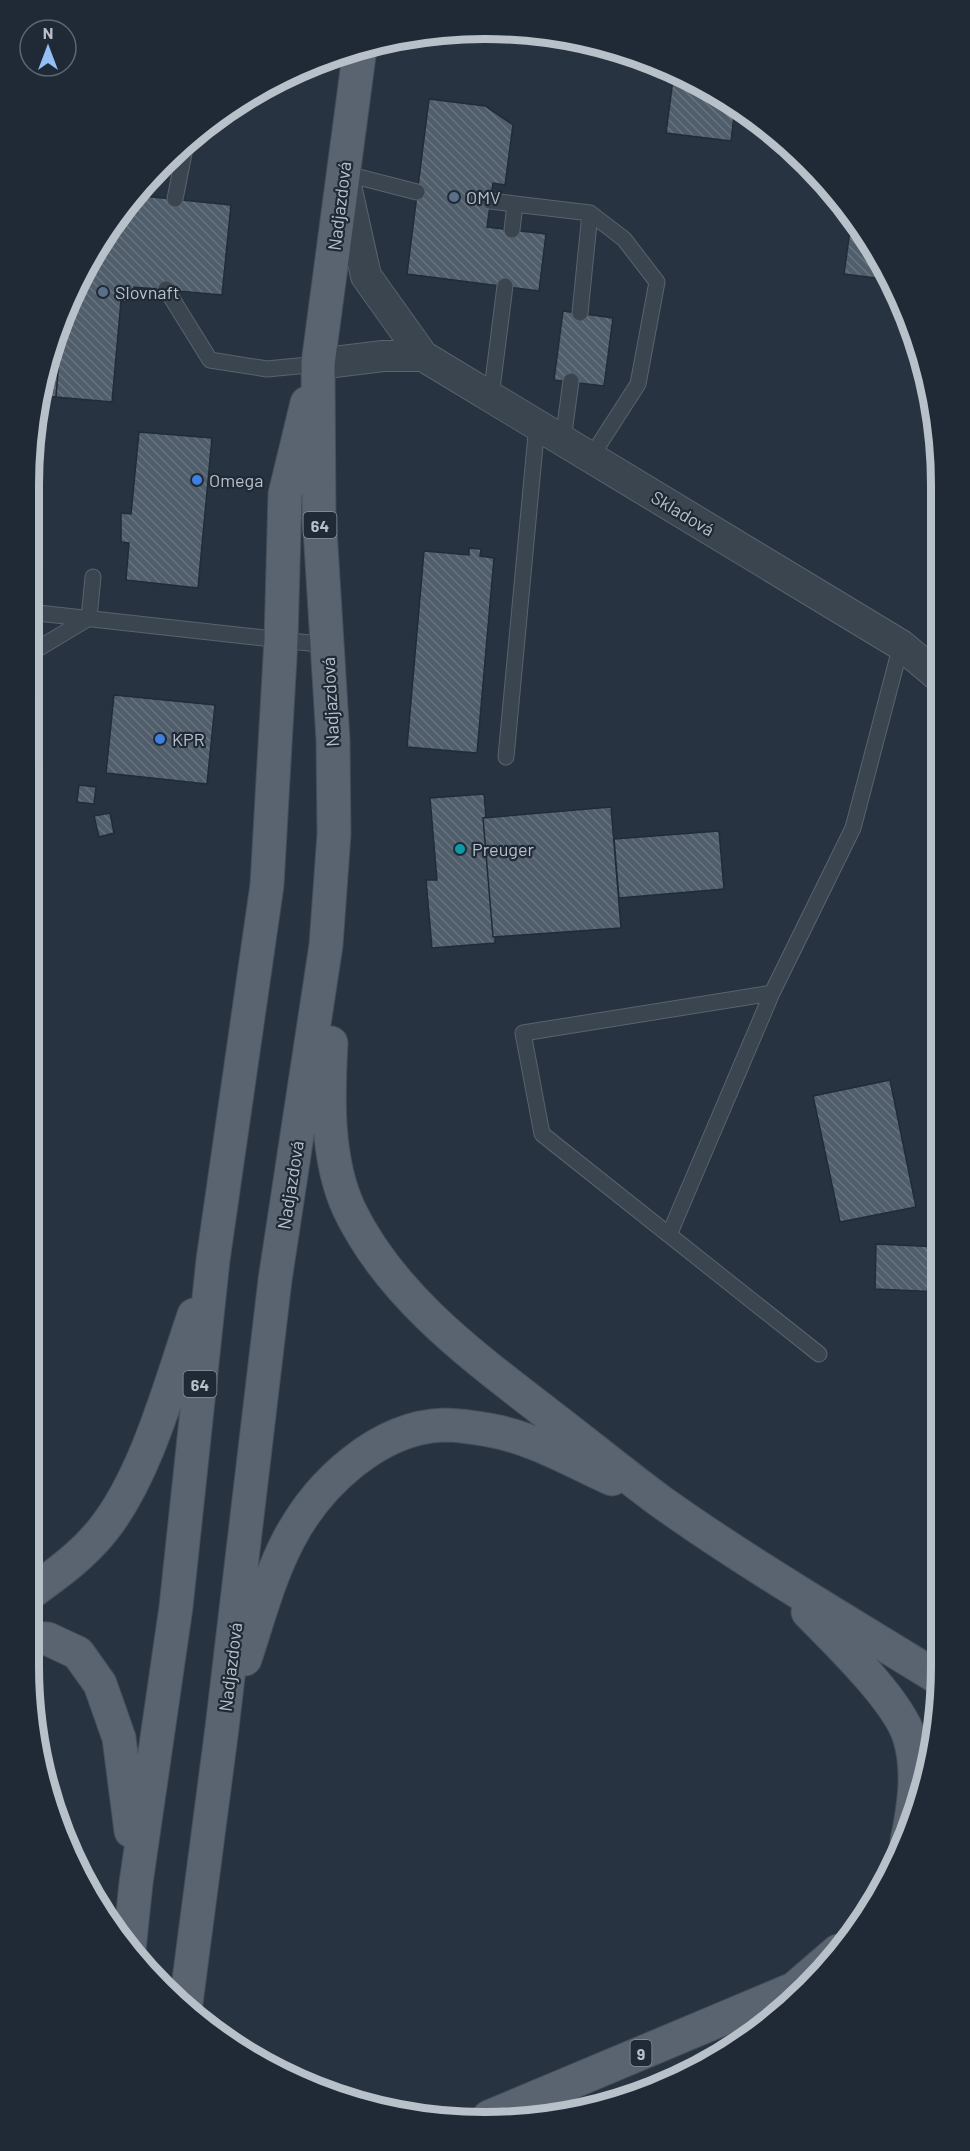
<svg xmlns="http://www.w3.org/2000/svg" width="970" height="2151" font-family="Barlow,sans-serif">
<defs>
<pattern id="building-back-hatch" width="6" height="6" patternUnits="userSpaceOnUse" patternTransform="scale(1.5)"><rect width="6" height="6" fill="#505e6b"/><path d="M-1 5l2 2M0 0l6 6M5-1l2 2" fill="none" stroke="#67737f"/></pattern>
</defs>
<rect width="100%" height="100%" fill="#273340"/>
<path fill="url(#building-back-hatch)" stroke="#222c37" stroke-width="1.5" d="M674,72L735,107L731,141L666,133Z
M429,99L485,106L513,125L505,185L493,183L487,227L546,234L539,291L407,274Z
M142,187L143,196L231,205L222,295L134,287V295L125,302L121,301L112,402L56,397L63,310L105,232Z
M852,216L885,272L884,279L844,274Z
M63,310L56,397L38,395L63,311Z
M563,311L613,318L604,386L554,380Z
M139,432L212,438L198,588L126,580L129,543L121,542V513L131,514Z
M469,548L481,549L480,556L494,558L477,753L407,747L424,551L469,555Z
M114,695L215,705L207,784L106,773Z
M79,785L96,787L94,804L77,802Z
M484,794L486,817L483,818L493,937H495V943L432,948L426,880H437L430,798Z
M611,807L621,928L493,937L483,818Z
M110,813L114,833L99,837L94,816Z
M719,831L724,889L619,898L614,839Z
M890,1080L916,1207L840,1222L813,1096Z
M29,1203H34L29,1268Z
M876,1244L940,1247V1292L875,1289Z"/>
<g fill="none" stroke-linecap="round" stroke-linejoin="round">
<g stroke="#59636d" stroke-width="17">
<path id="lane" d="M343,173L417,192
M175,199L186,143
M490,201L515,204L512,230
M515,204L590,213L624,239L657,282L638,384L591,457
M166,289L210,360L267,369L318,364
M580,313L590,213
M491,397L505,286
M563,440L571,381
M29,612L327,645
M29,654L89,618L93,577
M506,757L537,424
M772,993L523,1033L542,1134L819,1354
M669,1235L772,993L853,828L901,645"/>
</g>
<g stroke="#59636d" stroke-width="32">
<path id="street" d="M345,181L366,276L423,356
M318,364L383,356H423L901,645L938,676"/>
</g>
<g stroke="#454e59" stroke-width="35">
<path id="primary" d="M331,1043C328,1097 326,1159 349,1209C391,1297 474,1357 549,1415C586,1443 622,1473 660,1501C750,1565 846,1621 940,1679
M29,1594C55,1575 81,1557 102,1531C146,1477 171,1382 194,1315
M808,1612C836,1641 897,1699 909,1736C920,1770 914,1807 907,1841
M29,1638L48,1639L78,1653L100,1684L119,1738L131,1831
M245,1659C258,1620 269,1577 289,1539C318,1484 378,1427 444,1425C460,1425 478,1428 494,1431C535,1439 574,1462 612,1479
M129,1950L136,1883L176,1607L213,1260L267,885L281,640L285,494L307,403
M794,1989L838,1951
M186,2003L222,1728L275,1280L326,945L334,834L333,740L319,513L318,364L360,48
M489,2117L808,1983"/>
</g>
<use href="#lane" stroke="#3b4550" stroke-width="15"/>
<use href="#street" stroke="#3b4550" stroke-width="30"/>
<use href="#primary" stroke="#596470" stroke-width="33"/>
</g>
<g fill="#5c6f8a" stroke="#202a36" stroke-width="2">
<circle cx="454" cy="197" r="6"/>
<circle cx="103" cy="292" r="6"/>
</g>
<g fill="#3f7fe0" stroke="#202a36" stroke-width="2">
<circle cx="197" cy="480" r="6"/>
<circle cx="160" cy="739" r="6"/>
</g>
<circle fill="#0f9aa8" stroke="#202a36" stroke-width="2" cx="460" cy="849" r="6"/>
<g text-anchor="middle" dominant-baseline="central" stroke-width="4.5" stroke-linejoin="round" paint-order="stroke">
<g fill="#202a36" stroke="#8a939e" stroke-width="1.5">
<rect x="303.5" y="512" width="33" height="26" rx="4.5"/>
<rect x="183.5" y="1371" width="33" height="26" rx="4.5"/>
<rect x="630.5" y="2040" width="21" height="26" rx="4.5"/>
</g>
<g font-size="16" font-weight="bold" fill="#b8c0ca">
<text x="320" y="525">64</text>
<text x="200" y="1384">64</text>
<text x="641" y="2053">9</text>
</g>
<g font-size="18" fill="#b8c0ca" stroke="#202a36" text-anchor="start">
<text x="466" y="197">OMV</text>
<text x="115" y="292">Slovnaft</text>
<text x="209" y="480">Omega</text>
<text x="172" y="739">KPR</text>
<text x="472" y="849">Preuger</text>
</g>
<g font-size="18" fill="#b8c0ca" stroke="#202a36">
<text transform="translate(339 206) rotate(-83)">Nadjazdová</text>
<text transform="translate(683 513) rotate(31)">Skladová</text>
<text transform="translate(330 702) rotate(-93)">Nadjazdová</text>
<text transform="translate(290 1185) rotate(-81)">Nadjazdová</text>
<text transform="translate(230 1667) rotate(-83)">Nadjazdová</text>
</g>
</g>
<path d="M0 0H970V2151H0ZM485 39H485A446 446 0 0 1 931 485V1666A446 446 0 0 1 485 2112H485A446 446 0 0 1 39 1666V485A446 446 0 0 1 485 39Z" fill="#202a36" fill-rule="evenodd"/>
<path fill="none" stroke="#b8c0ca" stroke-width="8" d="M485 39H485A446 446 0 0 1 931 485V1666A446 446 0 0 1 485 2112H485A446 446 0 0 1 39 1666V485A446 446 0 0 1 485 39Z"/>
<g transform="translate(48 48)"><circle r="28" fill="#202a36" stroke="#5d6671" stroke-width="1.5"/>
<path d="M0-4.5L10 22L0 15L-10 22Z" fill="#94bff4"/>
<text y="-9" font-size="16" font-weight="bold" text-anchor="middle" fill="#b8c0ca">N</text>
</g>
</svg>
